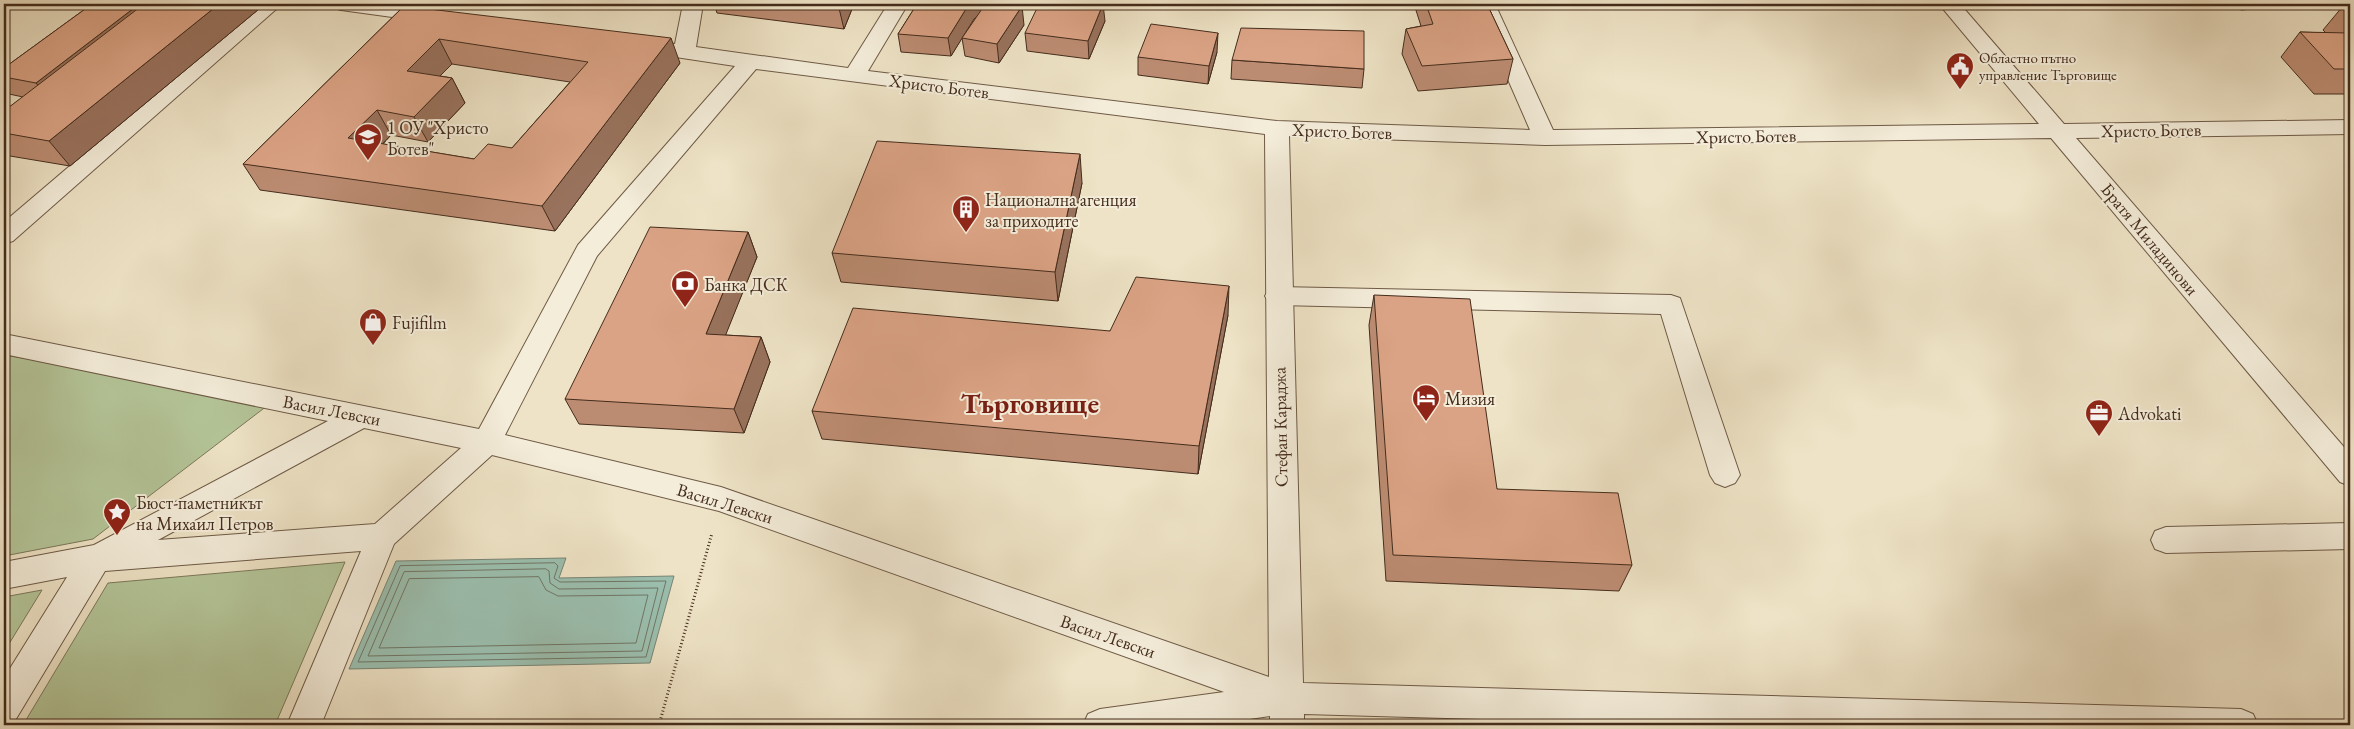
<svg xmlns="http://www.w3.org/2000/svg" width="2354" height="729" font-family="'EB Garamond',serif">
<rect width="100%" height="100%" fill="#eee3c6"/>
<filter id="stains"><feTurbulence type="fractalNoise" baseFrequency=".004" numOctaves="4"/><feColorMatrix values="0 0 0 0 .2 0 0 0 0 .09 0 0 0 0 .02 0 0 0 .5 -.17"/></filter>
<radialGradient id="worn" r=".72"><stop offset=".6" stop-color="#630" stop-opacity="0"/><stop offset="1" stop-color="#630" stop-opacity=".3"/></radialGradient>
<path fill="#b4c598" stroke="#7c785a" d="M4,355L276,399L93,539L4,556Z
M345,562L275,725H23L108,583Z
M42,590L4,652V597Z"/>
<path fill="#9bbfaf" stroke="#788474" d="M566,558L559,578L674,576L650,663L349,669L396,561Z"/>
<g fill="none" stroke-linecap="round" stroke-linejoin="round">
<path stroke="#707666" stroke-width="1" d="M555,563L558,566L554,578L560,582L666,581L646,657L358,662L400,566Z
M546,569L549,571L550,583L559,589L658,588L642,651L368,656L404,572Z
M539,577L546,590L558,596L648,595L636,643L379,648L409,579Z"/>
<g stroke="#6e5a46" stroke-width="2">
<path id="lane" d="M1278,287L1671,295L1680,298L1740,475L1735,483L1725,487L1715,483L1710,475L1661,314L1278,305L1269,303L1265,296L1269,289Z
M2350,523V549L2166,553L2155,549L2151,540L2155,531L2166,527Z"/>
</g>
<g stroke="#6e5a46" stroke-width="2">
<path id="street" d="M260,4H282L13,241L4,244V222Z
M331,4H385L436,11L443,13L447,17L443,21L436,23L341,10L334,8Z
M683,4H703L696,47L848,68L888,4H908L868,71L1277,121L1530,130L1475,4H1495L1553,130L2039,124L1939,4H1960L2064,124L2350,120V134L2076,138L2350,454V486L2340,482L2051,138L1545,145L1289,136L1303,683L2241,709L2253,714L2258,725H1693L1304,714V725H1270V716L1209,725H1083L1088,714L1100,709L1224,692L719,511L492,455L394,544L321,725H287L361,551L105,571L16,719L4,724V678L67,577L4,589V562L94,545L328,421L4,354V334L479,429L578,245L735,66L629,50L626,45L629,40L637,39L675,44ZM756,69L1265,134L1269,677L721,487L505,435L597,256ZM364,428L461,448L375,524L158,540Z"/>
</g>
<path stroke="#442c1c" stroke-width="3" stroke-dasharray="1 2.5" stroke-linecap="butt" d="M659,725L712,533"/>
<use href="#lane" fill="#f4edda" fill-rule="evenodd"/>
<use href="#street" fill="#f4edda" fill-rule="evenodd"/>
</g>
<path fill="#bc8c72" stroke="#442c1c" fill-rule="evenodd" d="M81,4H265L70,166L4,155V111L23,97L9,94L4,88V68L85,9Z
M663,4H675L671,7Z
M714,4H854L844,29L717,13Z
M917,4H994L991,6L1024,25L999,63L965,56L962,38L951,56L901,52L898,34Z
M1414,4H1487L1513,59L1507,84L1418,91L1402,54L1406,29L1421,26Z
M2234,4H2308L2241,10Z
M2350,5V94H2314L2281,57L2300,32L2326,33L2323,30L2343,6Z
M404,6L680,63L555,231L260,190L243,164ZM452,64L570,82L512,148L474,159L383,144L391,135L428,142L465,103L452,78L440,76Z
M1105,21L1089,59L1027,51L1025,33Z
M1217,52L1208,84L1138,75V57Z
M1232,60L1364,69L1362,88L1231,79Z
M1082,183L1058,301L841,282L832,253Z
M748,232L757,257L725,335L761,337L770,362L744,433L579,424L565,399Z
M1374,295L1497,489L1632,565L1619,591L1386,581L1369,325Z
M1228,315L1198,474L822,439L812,411L1110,331Z"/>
<path fill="#99725d" stroke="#442c1c" d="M219,4H265L70,166L49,141Z
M838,4H854L844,29Z
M969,4H994L974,19L951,56L948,38Z
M1103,4L1105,21L1089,59L1088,41Z
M1022,6L1024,25L999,63L997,44Z
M134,8L147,27L51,101L36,83Z
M1218,33L1217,52L1208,84L1209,66Z
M671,38L680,63L555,231L542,206Z
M439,39L452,64L420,96L407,71Z
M452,78L465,103L428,142L414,117Z
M377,110L391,135L364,163L348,138Z
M1080,154L1082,183L1058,301L1055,272Z
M748,232L757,257L716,359L706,334Z
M1229,286L1228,315L1198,474L1199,446Z
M761,337L770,362L744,433L734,409Z"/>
<path fill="#dba385" stroke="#442c1c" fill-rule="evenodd" d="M92,4H144L138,9L134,8L36,83L4,77V68Z
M144,4H219L49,141L4,133V111Z
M917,4H969L948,38L898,34Z
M1039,4H1103L1088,41L1025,33Z
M1426,4H1487L1513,59L1422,66L1406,29L1433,24Z
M2350,5V11L2343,6Z
M404,6L671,38L542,206L243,164ZM439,39L588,62L512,148L488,144L474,159L348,138L377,110L414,117L452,78L407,71Z
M984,6H1022L997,44L962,38Z
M1151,24L1218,33L1209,66L1138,57Z
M1241,28L1364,31V69L1232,60Z
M2300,32L2350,33V69H2334Z
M877,141L1080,154L1055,272L832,253Z
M650,227L748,232L706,334L761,337L734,409L565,399Z
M1136,277L1229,286L1199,446L812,411L853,308L1110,331Z
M1374,295L1470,299L1497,489L1618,493L1632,565L1393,555Z"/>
<defs>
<g id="civic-pin" transform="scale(1.4375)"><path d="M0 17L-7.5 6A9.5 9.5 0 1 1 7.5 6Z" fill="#8f2418" stroke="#f4edda"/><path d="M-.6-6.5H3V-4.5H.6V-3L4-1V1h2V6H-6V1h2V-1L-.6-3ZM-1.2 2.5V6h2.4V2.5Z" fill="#fff"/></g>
<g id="school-pin" transform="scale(1.4375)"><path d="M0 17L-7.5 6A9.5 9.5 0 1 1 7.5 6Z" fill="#8f2418" stroke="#f4edda"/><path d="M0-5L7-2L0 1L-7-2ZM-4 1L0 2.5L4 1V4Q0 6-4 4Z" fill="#fff"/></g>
<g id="building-pin" transform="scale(1.4375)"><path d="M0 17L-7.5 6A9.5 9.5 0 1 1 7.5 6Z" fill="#8f2418" stroke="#f4edda"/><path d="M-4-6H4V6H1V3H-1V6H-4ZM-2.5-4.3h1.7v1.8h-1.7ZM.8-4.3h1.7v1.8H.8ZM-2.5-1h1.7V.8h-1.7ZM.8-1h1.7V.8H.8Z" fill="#fff"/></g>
<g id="bank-pin" transform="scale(1.4375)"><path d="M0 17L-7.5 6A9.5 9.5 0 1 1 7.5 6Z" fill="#8f2418" stroke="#f4edda"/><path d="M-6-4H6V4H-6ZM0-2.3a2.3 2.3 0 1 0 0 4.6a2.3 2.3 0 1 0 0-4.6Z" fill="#fff"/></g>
<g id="shop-pin" transform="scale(1.4375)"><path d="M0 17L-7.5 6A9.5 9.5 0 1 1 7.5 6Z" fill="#8f2418" stroke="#f4edda"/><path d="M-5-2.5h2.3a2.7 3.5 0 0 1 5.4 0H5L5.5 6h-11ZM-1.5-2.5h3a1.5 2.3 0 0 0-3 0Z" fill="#fff"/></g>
<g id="hotel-pin" transform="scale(1.4375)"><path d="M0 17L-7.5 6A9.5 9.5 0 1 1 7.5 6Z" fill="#8f2418" stroke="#f4edda"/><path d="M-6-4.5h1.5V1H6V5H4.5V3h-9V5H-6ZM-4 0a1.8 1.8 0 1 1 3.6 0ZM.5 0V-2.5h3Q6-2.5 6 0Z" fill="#fff"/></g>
<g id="office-pin" transform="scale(1.4375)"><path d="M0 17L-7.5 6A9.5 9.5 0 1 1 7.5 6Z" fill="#8f2418" stroke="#f4edda"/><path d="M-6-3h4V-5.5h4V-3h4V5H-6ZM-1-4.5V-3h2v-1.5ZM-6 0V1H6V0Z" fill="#fff"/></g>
<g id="sight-pin" transform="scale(1.4375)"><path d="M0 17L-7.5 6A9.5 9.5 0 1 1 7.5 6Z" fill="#8f2418" stroke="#f4edda"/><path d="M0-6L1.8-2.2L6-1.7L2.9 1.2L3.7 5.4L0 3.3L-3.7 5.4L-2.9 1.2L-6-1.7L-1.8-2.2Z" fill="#fff"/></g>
</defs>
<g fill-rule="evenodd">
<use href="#civic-pin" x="1960" y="66"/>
<use href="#school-pin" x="368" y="137"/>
<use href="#building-pin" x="966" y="209"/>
<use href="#bank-pin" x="685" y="284"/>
<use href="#shop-pin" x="373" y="322"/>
<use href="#hotel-pin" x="1426" y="398"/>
<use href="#office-pin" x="2099" y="413"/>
<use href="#sight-pin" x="117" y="512"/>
</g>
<g text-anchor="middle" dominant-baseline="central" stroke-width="4" stroke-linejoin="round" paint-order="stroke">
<g font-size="15" fill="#442c1c" stroke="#f4edda" text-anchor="start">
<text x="1979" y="57">Областно пътно<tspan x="1979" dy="17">управление Търговище</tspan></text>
</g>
<g font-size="18" fill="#442c1c" stroke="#f4edda">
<text transform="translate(939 86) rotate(7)">Христо Ботев</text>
<text transform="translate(2151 130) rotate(-1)">Христо Ботев</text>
<text transform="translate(1342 131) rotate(2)">Христо Ботев</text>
<text transform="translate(1746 136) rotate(-1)">Христо Ботев</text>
<text transform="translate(2150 239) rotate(50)">Братя Миладинови</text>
<text transform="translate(332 410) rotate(11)">Васил Левски</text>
<text transform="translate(1280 427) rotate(-91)">Стефан Караджа</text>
<text transform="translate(725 503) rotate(17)">Васил Левски</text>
<text transform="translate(1108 636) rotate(19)">Васил Левски</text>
</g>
<g font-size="18" fill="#442c1c" stroke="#f4edda" text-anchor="start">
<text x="387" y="127">1 ОУ "Христо<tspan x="387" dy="21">Ботев"</tspan></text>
<text x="985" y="199">Национална агенция<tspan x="985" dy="21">за приходите</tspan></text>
<text x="704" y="284">Банка ДСК</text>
<text x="392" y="322">Fujifilm</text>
<text x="1445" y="398">Мизия</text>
<text x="2118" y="413">Advokati</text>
<text x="136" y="502">Бюст-паметникът<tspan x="136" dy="21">на Михаил Петров</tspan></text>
</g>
<g font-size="28" font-weight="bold" fill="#7a1f14" stroke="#f4edda">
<text x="1030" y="403">Търговище</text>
</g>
</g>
<rect width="2354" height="729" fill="none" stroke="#eee3c6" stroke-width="20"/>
<rect x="5" y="5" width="2344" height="719" fill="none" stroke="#442c1c" stroke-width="2.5"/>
<rect x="10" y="10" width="2334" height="709" fill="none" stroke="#442c1c"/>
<rect width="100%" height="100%" filter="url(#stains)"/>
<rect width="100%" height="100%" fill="url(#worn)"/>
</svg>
